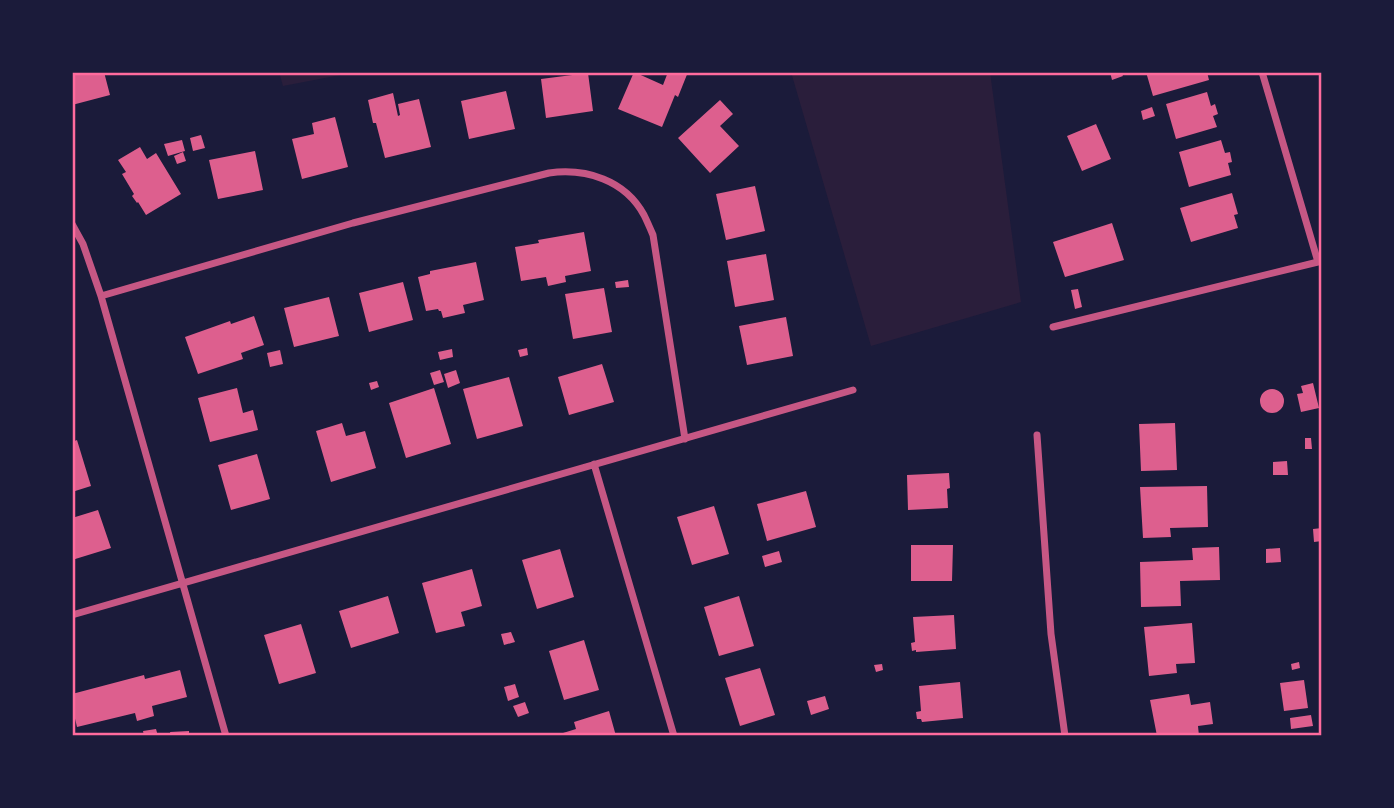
<svg xmlns="http://www.w3.org/2000/svg" width="1394" height="808" font-family="Rubik,sans-serif">
<rect width="100%" height="100%" fill="#1b1b3a"/>
<path fill="#2a1e3b" d="M279,72H356L283,86Z
M791,72H990L1021,302L871,346Z"/>
<path fill="#dd5f8e" d="M72,72H104L110,95L72,105Z
M634,72L663,85L668,72H688L678,97L675,95L662,127L618,109Z
M1110,72H1121L1123,76L1112,80Z
M1146,72H1207L1209,80L1153,96Z
M588,73L593,111L546,118L541,79Z
M506,91L515,129L469,139L461,101Z
M1207,92L1211,106L1215,104L1218,114L1213,116L1217,127L1176,139L1166,104Z
M393,93L398,116L400,115L398,104L419,99L431,147L385,158L376,123H373L368,100Z
M720,100L733,114L720,126L739,146L710,173L678,138Z
M1152,107L1155,116L1143,120L1141,111Z
M335,117L348,167L302,179L292,139L314,134L312,123Z
M1096,124L1111,159L1082,171L1067,136Z
M201,135L205,148L193,151L190,138Z
M182,140L185,151L168,156L164,144Z
M1221,140L1225,153L1230,152L1232,162L1228,163L1231,175L1189,187L1179,152Z
M140,147L147,159L156,153L181,194L146,215L138,202L137,203L132,196L134,194L122,174L126,172L118,160Z
M255,151L263,190L218,199L209,160Z
M183,152L186,161L177,164L174,156Z
M755,186L765,231L726,240L716,194Z
M1232,193L1238,214L1234,215L1238,228L1191,242L1180,208Z
M1112,223L1124,260L1065,277L1053,242Z
M584,232L591,271L565,276L566,282L548,286L546,277L521,281L515,247L539,243L538,240Z
M766,254L774,300L735,307L727,261Z
M476,262L484,300L463,305L465,313L443,318L441,311H439L438,309L426,311L418,277L430,274V271Z
M628,280L629,287L616,288L615,282Z
M403,282L413,320L369,332L359,293Z
M604,288L612,332L573,339L565,294Z
M1078,289L1082,307L1075,309L1071,290Z
M329,297L339,336L294,347L284,308Z
M254,316L264,345L241,353L243,359L198,374L185,337L230,321L231,324Z
M786,317L793,356L747,365L739,326Z
M527,348L528,355L520,357L518,350Z
M452,349L453,357L440,360L438,352Z
M280,350L283,364L270,367L267,353Z
M602,364L614,402L569,415L558,377Z
M440,370L444,382L434,385L430,373Z
M456,370L460,383L448,388L444,374Z
M509,377L523,426L477,439L463,389Z
M377,381L379,387L371,390L369,383Z
M1313,383L1319,408L1301,412L1297,394L1303,393L1301,386Z
M237,388L243,413L253,410L258,430L210,442L198,398Z
M434,388L451,444L406,458L389,403Z
M1260 401a12 12 0 1 1 24 0a12 12 0 1 1-24 0Z
M342,423L346,436L365,431L376,468L331,482L316,431Z
M1175,423L1177,470L1141,471L1139,424Z
M1305,438H1311L1312,449H1305Z
M77,440L91,486L72,492V442Z
M257,454L270,499L231,510L218,465Z
M1287,461L1288,475H1273V462Z
M949,473L950,488L947,489L948,508L908,510L907,475Z
M1207,486L1208,527L1170,528L1171,537L1143,538L1140,487Z
M806,491L816,527L767,541L757,504Z
M714,506L729,554L692,565L677,517Z
M98,510L111,548L72,560V518Z
M1322,528V541L1314,542L1313,529Z
M911,545H953L952,581H911Z
M1219,547L1220,580L1180,581L1181,606L1141,607L1140,562L1193,560L1192,548Z
M1280,548L1281,562L1266,563V549Z
M560,549L574,597L537,609L522,560Z
M779,551L782,562L765,567L762,556Z
M472,569L482,606L461,612L465,626L436,633L422,583Z
M388,596L399,633L351,648L339,611Z
M739,596L754,646L719,656L704,607Z
M954,615L956,649L916,652V650L912,651L911,643L915,642L913,617Z
M1192,623L1195,663L1176,664L1177,673L1149,676L1144,627Z
M301,624L316,673L279,684L264,635Z
M511,632L515,642L504,645L501,634Z
M584,640L599,690L564,700L549,651Z
M1299,662L1300,668L1292,670L1291,664Z
M882,664L883,670L876,672L874,665Z
M760,668L775,715L740,726L725,678Z
M180,670L187,697L152,706L154,716L137,721L135,713L77,727L72,706V694L144,675L145,679Z
M1304,680L1308,708L1284,711L1280,683Z
M960,682L963,718L922,722L921,719H917L916,712L921,711L919,686Z
M515,684L519,697L508,701L504,687Z
M1189,694L1191,705L1210,702L1213,724L1198,726L1199,736H1157L1150,700Z
M825,696L829,709L811,715L807,701Z
M525,702L529,713L518,717L513,706Z
M609,711L616,736H564L563,733L576,729L574,722Z
M1311,715L1313,726L1291,729L1290,718Z
M156,729L158,736H144L143,731Z
M189,731V736H171L170,732Z"/>
<g fill="none" stroke-linecap="round" stroke-linejoin="round">
<path stroke="#c65784" stroke-width="7" d="M1262,72L1318,262
M72,224L83,244L101,296L226,736
M101,296L353,223L549,173C586,168 625,180 644,215C647,221 650,228 653,235L685,439
M1053,327L1322,261
M1037,435L1051,634L1065,736
M594,464L674,736
M72,615L853,390"/>
</g>
<rect width="1394" height="808" fill="none" stroke="#1b1b3a" stroke-width="147"/>
<rect x="74" y="74" width="1246" height="660" fill="none" stroke="#ff6b9d" stroke-width="2.5"/>
</svg>
